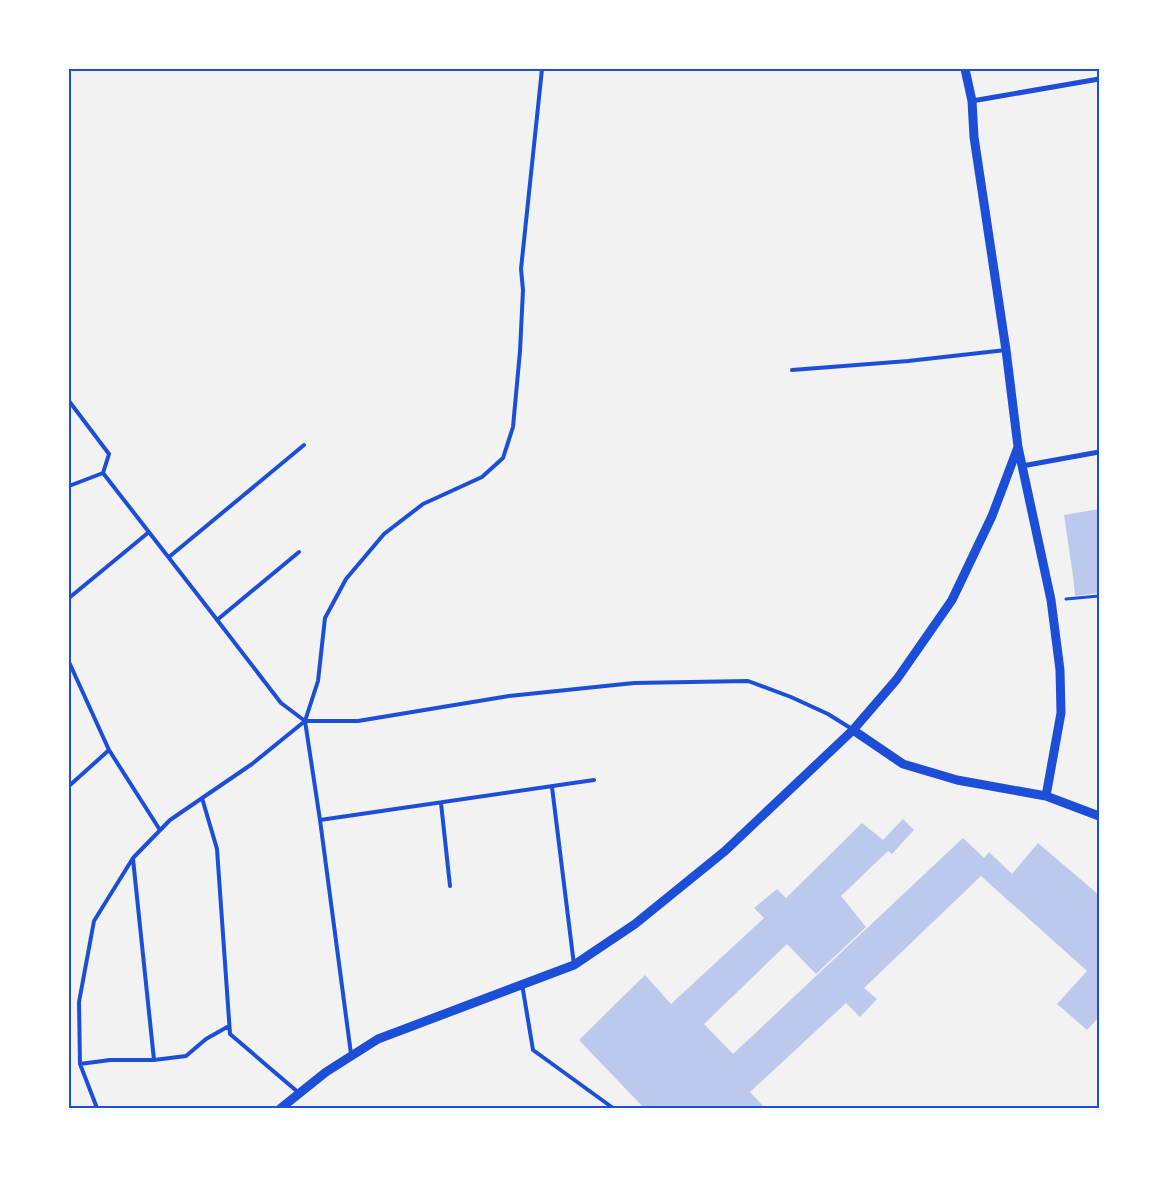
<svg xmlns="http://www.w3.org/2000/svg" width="1168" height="1177" font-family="'Work Sans',sans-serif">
<rect width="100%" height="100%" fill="#f2f2f2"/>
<path fill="#bdc9ec" d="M1099,509V593L1075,596L1073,576L1064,515Z
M903,819L914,830L892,854L888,851L841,896L866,927L816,974L787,944L704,1024L733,1054L963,838L984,858L989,852L1012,874L1038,843L1099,895V1017L1087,1030L1057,1004L1087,971L981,876L864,988L877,999L860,1017L846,1003L750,1092L764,1107L763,1108H644L579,1040L645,975L671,1004L764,918L754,908L777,889L786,898L862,823L883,840Z"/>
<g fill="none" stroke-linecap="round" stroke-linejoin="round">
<path stroke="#1d4ed8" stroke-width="3" d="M1066,599L1099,596"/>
<path stroke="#1d4ed8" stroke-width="4" d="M792,370L908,361L1006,350
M69,401L109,454L103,473L211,612L281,703L305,721
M69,486L103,473
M169,557L304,445
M69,598L149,532
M217,620L299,552
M69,662L109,750L160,830
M305,721H358L509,696L634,683L748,681L791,697L828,714L852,729
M69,786L109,750
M552,787L574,965
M202,798L217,849L230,1034L299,1093
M441,803L450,886
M320,820L594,780
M133,859L154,1060
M522,984L533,1050L613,1108
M351,1054L320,820L305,721L318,681L325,618L346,579L384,534L423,504L482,477L503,458L513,427L520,351L523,290L521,269L542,69
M80,1064L110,1060H154L186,1056L206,1039L229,1026
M97,1108L80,1064L79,1002L94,921L133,858L170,820L252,764L305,721"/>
<path stroke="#1d4ed8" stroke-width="5" d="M972,101L1099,79
M1022,466L1099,452"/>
<path stroke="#1d4ed8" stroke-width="9" d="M965,69L972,101L974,137L1006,350L1018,447L1051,600L1060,670L1061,713L1046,796
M853,730L903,764L957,780L1046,796L1099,816
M281,1108L326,1072L378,1039L574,965L635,924L725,851L853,730L897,679L952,600L992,516L1018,447"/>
</g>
<rect width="1168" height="1177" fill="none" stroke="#ffffff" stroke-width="140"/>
<rect x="70" y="70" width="1028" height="1037" fill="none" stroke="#1d4ed8" stroke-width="2"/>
</svg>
